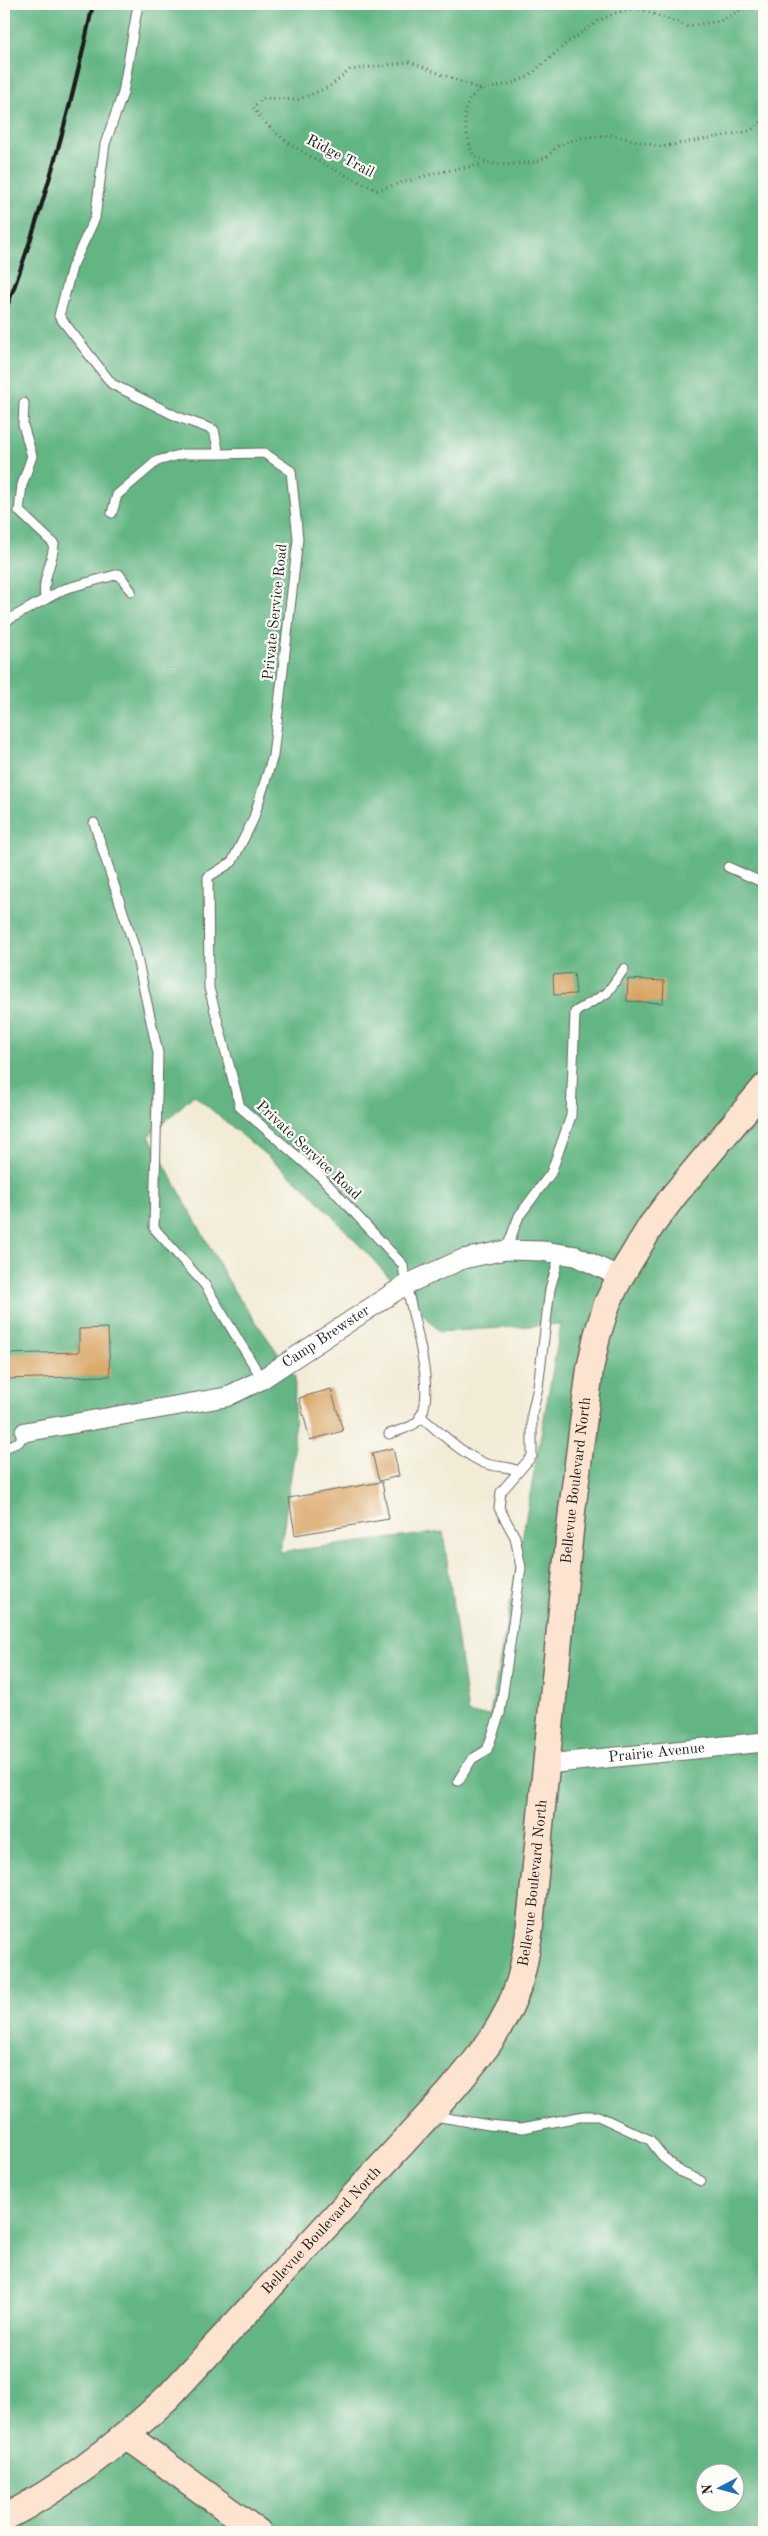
<svg xmlns="http://www.w3.org/2000/svg" width="768" height="2536" font-family="'Old Standard TT',serif">
<rect width="100%" height="100%" fill="#fdfcf7"/>
<filter id="ink" filterUnits="userSpaceOnUse"><feTurbulence type="fractalNoise" baseFrequency=".02" numOctaves="2"/><feDisplacementMap in="SourceGraphic" scale="10" xChannelSelector="R" yChannelSelector="G"/><feConvolveMatrix kernelMatrix="1 2 1 2 8 2 1 2 1" color-interpolation-filters="sRGB"/></filter>
<filter id="wash" filterUnits="userSpaceOnUse"><feTurbulence type="fractalNoise" baseFrequency=".0096" numOctaves="4" result="noise"/><feDisplacementMap in="SourceGraphic" scale="20" xChannelSelector="R" yChannelSelector="G"/><feGaussianBlur stdDeviation="1.12" result="paint"/><feColorMatrix in="noise" values="0 0 0 0 0 0 0 0 0 0 0 0 0 0 0 0 0 1.4 0 .05"/><feComposite in="paint" operator="in"/></filter>
<g filter="url(#wash)">
<rect width="100%" height="100%" fill="#f2ecd7"/>
<path fill="#64b684" stroke="#406950" fill-rule="evenodd" d="M4,4H764V2532H4ZM194,1095L309,1191L440,1332L561,1324L490,1715L468,1714L443,1532L280,1552L294,1455L295,1377L234,1291L149,1136ZM706,2474H736V2504H706Z"/>
<g id="blocks">
<path fill="#d8a463" d="M574,973L576,994L554,995L553,975Z
M628,979L664,981L663,1003L627,1001Z
M108,1328L110,1376L4,1379V1354L79,1352V1329Z
M331,1389L343,1431L310,1440L299,1398Z
M393,1448L399,1476L379,1481L372,1453Z
M382,1482L389,1519L295,1535L289,1498Z"/>
</g>
</g>
<g filter="url(#ink)">
<use href="#blocks" fill-opacity="0" stroke="#67655d" stroke-width="1"/>
<g fill="none" stroke-linecap="round" stroke-linejoin="round">
<g stroke="#67655d" stroke-width="11">
<path id="lane" d="M138,4L123,93L105,144L95,218L72,267L59,316L112,384L178,417L214,430L219,454L264,453L291,471L298,539L273,756L253,820L232,862L208,877L209,988L240,1107L321,1177L403,1265C406,1301 442,1396 417,1422C411,1428 396,1431 389,1434
M24,403L23,425L32,456L22,485L19,511L54,544C52,566 42,577 45,599
M112,513L117,495L157,461L183,454H219
M4,622L64,589L119,574L131,591
M94,823L135,949L158,1053L154,1228L205,1285L262,1379
M728,867L764,883
M506,1250L519,1216L551,1173L571,1116L575,1012L607,993L624,969
M420,1416C440,1432 461,1453 484,1463C496,1468 507,1465 518,1471
M4,1448L19,1442L25,1432
M458,1781L472,1759L487,1750L500,1713L521,1568L515,1537L499,1508L501,1492L532,1456V1414L538,1387L550,1289L560,1254
M434,2116L489,2125L522,2128L584,2116H598L650,2140L664,2158L681,2172L701,2181"/>
</g>
<g stroke="#67655d" stroke-width="21">
<g id="street">
<path id="s1" d="M25,1432L226,1397L259,1381L405,1285L463,1259L506,1250L542,1251L576,1256L620,1277"/>
<path id="s2" d="M547,1764L764,1742"/>
</g>
</g>
<g stroke="#67655d" stroke-width="29">
<g id="secondary">
<path d="M127,2436L258,2532"/>
<path id="s3" d="M4,2518C66,2486 119,2444 169,2396L449,2093C478,2059 506,2026 519,1983C524,1968 526,1950 529,1934L572,1511L590,1369L597,1336L607,1304L620,1277L651,1226L675,1194L764,1088"/>
</g>
</g>
<path stroke="#67655d" stroke-width="3" stroke-dasharray="1 4" stroke-linecap="butt" d="M764,8L742,9L720,21L687,26L637,8L615,13L598,21L568,42L529,76L513,83L482,90L410,62L350,70L329,87L297,100L264,98L253,107C277,146 337,170 377,190L435,173L489,163L505,165L535,162L547,157L556,147L567,142L584,137L612,135L661,147L750,131L764,120
M481,90C456,103 466,134 473,155L487,162"/>
<use href="#lane" stroke="#fff" stroke-width="9"/>
<use href="#street" stroke="#fff" stroke-width="19"/>
<use href="#secondary" stroke="#fde4d1" stroke-width="26"/>
<path stroke="#1c1c1c" stroke-width="4" d="M4,315C42,214 71,109 93,4"/>
</g>
</g>
<g text-anchor="middle" dominant-baseline="central" stroke-width="4.5" stroke-linejoin="round" paint-order="stroke">
<g font-size="15" fill="#1c1c1c" stroke="#fdfcf7">
<text transform="translate(340 157) rotate(28)">Ridge Trail</text>
<text transform="translate(276 612) rotate(-84)">Private Service Road</text>
<text transform="translate(308 1151) rotate(43)">Private Service Road</text>
<text stroke="none"><textPath href="#s1" startOffset="321">Camp Brewster</textPath></text>
<text stroke="none"><textPath href="#s3" startOffset="1256">Bellevue Boulevard North</textPath></text>
<text stroke="none"><textPath href="#s2" startOffset="110">Prairie Avenue</textPath></text>
<text stroke="none"><textPath href="#s3" startOffset="851">Bellevue Boulevard North</textPath></text>
<text stroke="none"><textPath href="#s3" startOffset="431">Bellevue Boulevard North</textPath></text>
</g>
</g>
<rect width="768" height="2536" fill="none" stroke="#fdfcf7" stroke-width="20"/>
<g transform="translate(720 2488) rotate(264)"><circle r="24" fill="#fdfcf7" stroke="#a3a29f"/>
<path d="M0-4L9 19L0 12L-9 19Z" fill="#1f6fb2"/>
<text y="-8" font-size="14" font-weight="bold" text-anchor="middle" fill="#1c1c1c">N</text>
</g>
</svg>
